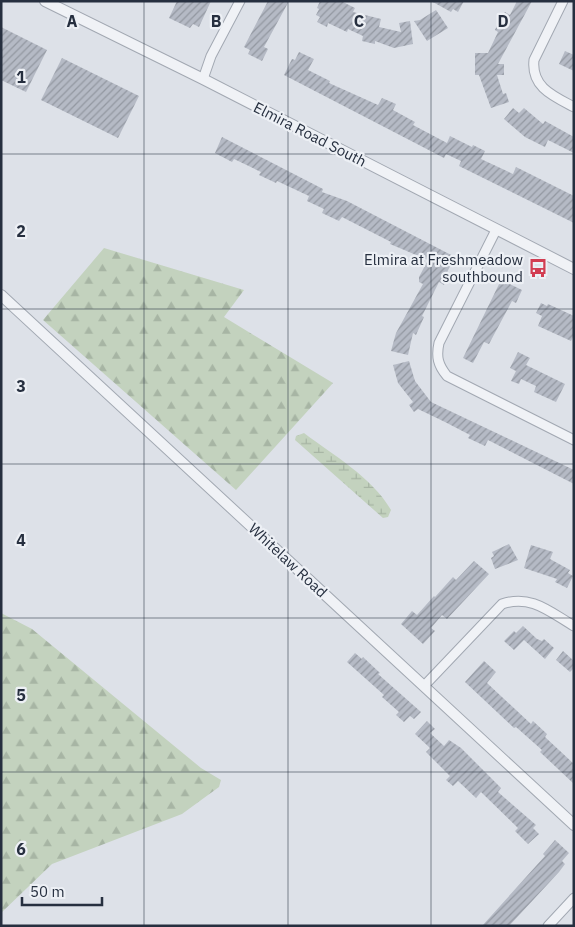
<svg xmlns="http://www.w3.org/2000/svg" width="575" height="927" font-family="'IBM Plex Sans',sans-serif">
<defs>
<pattern id="forest-firs" width="22" height="20" patternUnits="userSpaceOnUse" patternTransform="scale(1.25)"><rect width="22" height="20" fill="#c3d2be"/><path d="M5 1l3.5 6h-7zM16 11l3.5 6h-7z" fill="#a7b5a4"/></pattern>
<pattern id="wetland-marsh" width="20" height="14" patternUnits="userSpaceOnUse" patternTransform="scale(1.25)"><rect width="20" height="14" fill="#c3d2be"/><path d="M1 5h8M5 5V1M11 12h8M15 12V8" fill="none" stroke="#a7b5a4"/></pattern>
<pattern id="building-hatch" width="6" height="6" patternUnits="userSpaceOnUse" patternTransform="scale(1.25)"><rect width="6" height="6" fill="#b5bac5"/><path d="M-1 1l2-2M0 6l6-6M5 7l2-2" fill="none" stroke="#9398a1"/></pattern>
</defs>
<rect width="100%" height="100%" fill="#dde1e8"/>
<path fill="url(#forest-firs)" d="M104,248L244,290L224,317L333,383L236,490L43,320Z
M1,613L32,629L201,768L221,780L219,787L182,814L52,864L1,913Z"/>
<path fill="url(#wetland-marsh)" d="M304,433C333,455 372,477 391,510L388,517L383,518L295,440L296,436Z"/>
<path fill="url(#building-hatch)" d="M177,1H211L199,27L193,24L190,28L169,18Z
M268,1H289L264,47L268,49L262,61L248,54L250,50L244,47Z
M320,1H341L355,8L353,12L381,19L379,27L401,32L399,23L410,21L413,44L394,48L375,41V44L362,41L363,36L348,29L347,32L328,23L327,27L317,22L320,17L316,15L319,9L317,8Z
M431,1H464L458,12L453,9L451,12Z
M517,1H532L498,64H504V75H497L503,94L506,93L509,102L491,108L479,75H475V53H488L498,32L495,30L498,23L505,12L510,15Z
M436,10L448,28L427,41L414,21L420,20Z
M1,27L47,50L26,92L1,80Z
M565,51L574,55V71L559,64Z
M299,52L314,59L308,70L330,81L329,83L378,105L382,98L396,104L393,110L415,122L413,125L447,143L450,136L472,147L473,145L485,151L481,159L513,174L516,167L574,196V223L459,166L461,161L446,154L444,158L284,75L292,59L295,60Z
M62,58L139,96L118,138L41,100Z
M513,108L519,113L524,108L543,124L545,121L574,137V153L548,140L545,147L525,137L504,119Z
M222,137L323,189L322,192L347,201L455,257L445,276L447,277L444,285L439,282L422,316L424,317L416,335L413,333L408,355L391,351L396,333L423,284L419,282V277L428,260L390,244L391,242L342,217L339,221L322,213L324,209L307,201L309,196L277,181L276,183L259,175L261,172L234,159L232,162L215,153Z
M501,280L522,290L516,303L512,301L489,344L484,342L473,363L463,358Z
M541,303L547,306L548,304L574,316V335L571,341L538,326L542,316L536,313Z
M518,352L530,358L526,365L565,384L556,402L534,392L536,386L521,379L519,384L511,381L516,371L510,368Z
M409,361L415,381L431,402L574,470V484L488,440L485,446L468,438L470,435L445,422L418,409L414,412L409,405L413,402L398,383L393,365Z
M509,544L518,560L495,569L491,558L494,556L492,552Z
M531,545L553,552L550,559L570,570L568,573L573,576L567,588L555,582L557,579L524,568Z
M474,561L489,574L447,619L442,615L431,628L435,631L423,644L401,624L412,611L417,615L434,596L435,597L453,577L456,580Z
M523,626L537,639L542,641L544,639L554,648L545,659L524,640L514,650L504,641L514,631L516,633Z
M563,651L574,661V668L570,672L556,660Z
M355,653L362,659L363,657L380,673L378,674L421,712L414,719L410,716L404,722L396,715L399,712L382,697L384,695L347,662Z
M484,661L496,672L487,683L531,724L533,721L547,734L545,737L574,764V784L540,752L542,750L516,727L514,728L465,682Z
M427,721L435,729L430,733L444,746L449,740L461,748L501,788L498,792L536,825L533,828L539,834L528,844L515,831L518,828L481,792L476,798L458,781L453,786L446,780L450,776L426,752L430,748L415,734Z
M555,840L569,853L562,861L565,864L559,872L509,926H482L545,856L543,854Z"/>
<g fill="none" stroke-linecap="round" stroke-linejoin="round">
<g stroke="#a2a8b2" stroke-width="11">
<path id="minor" d="M563,1L534,60C531,87 553,96 574,107
M203,79L211,56L240,1
M496,230L439,343C436,357 438,365 447,376L574,440
M424,686L502,604C531,594 550,612 574,626
M548,926L574,898"/>
</g>
<g stroke="#a2a8b2" stroke-width="12">
<path id="tertiary" d="M45,1L203,79L574,269
M1,295L574,825"/>
</g>
<use href="#minor" stroke="#f0f2f6" stroke-width="9"/>
<use href="#tertiary" stroke="#f0f2f6" stroke-width="10"/>
</g>
<path fill="none" stroke="#262f3f" stroke-width="1" stroke-opacity="0.55" d="M144,1V926M288,1V926M431,1V926M1,154H574M1,309H574M1,464H574M1,618H574M1,772H574"/>
<defs>
<g id="bus-bare" transform="scale(1.5)"><path d="M-5-6H5V4H4V6H2V4H-2V6H-4V4H-5ZM-3.5-4V0h7V-4ZM-3.5 1.2v1.5H-2V1.2ZM2 1.2v1.5H3.5V1.2Z" fill="#d23d52" stroke="#edf0f5" stroke-width="2.5" paint-order="stroke"/></g>
</defs>
<g fill-rule="evenodd">
<use href="#bus-bare" x="538" y="268"/>
</g>
<g text-anchor="middle" dominant-baseline="central" stroke-width="4.5" stroke-linejoin="round" paint-order="stroke">
<g font-size="15" fill="#262f3f" stroke="#edf0f5">
<text transform="translate(310 134) rotate(27)">Elmira Road South</text>
<text transform="translate(288 560) rotate(43)">Whitelaw Road</text>
</g>
<g font-size="15" fill="#262f3f" stroke="#edf0f5" text-anchor="end">
<text x="523" y="259">Elmira at Freshmeadow<tspan x="523" dy="17">southbound</tspan></text>
</g>
</g>
<g font-size="16" text-anchor="middle" font-weight="bold" fill="#262f3f" stroke="#edf0f5" stroke-width="4.5" stroke-linejoin="round" paint-order="stroke">
<text x="72" y="27">A</text>
<text x="216" y="27">B</text>
<text x="359" y="27">C</text>
<text x="503" y="27">D</text>
<text x="21" y="83">1</text>
<text x="21" y="237">2</text>
<text x="21" y="392">3</text>
<text x="21" y="546">4</text>
<text x="21" y="701">5</text>
<text x="21" y="855">6</text>
</g>
<rect width="575" height="927" fill="none" stroke="#262f3f" stroke-width="5"/>
<path d="M22 897v8h80v-8" fill="none" stroke="#262f3f" stroke-width="2.5"/>
<text x="30" y="897" font-size="15" fill="#262f3f" stroke="#edf0f5" stroke-width="4" paint-order="stroke">50 m</text>
</svg>
